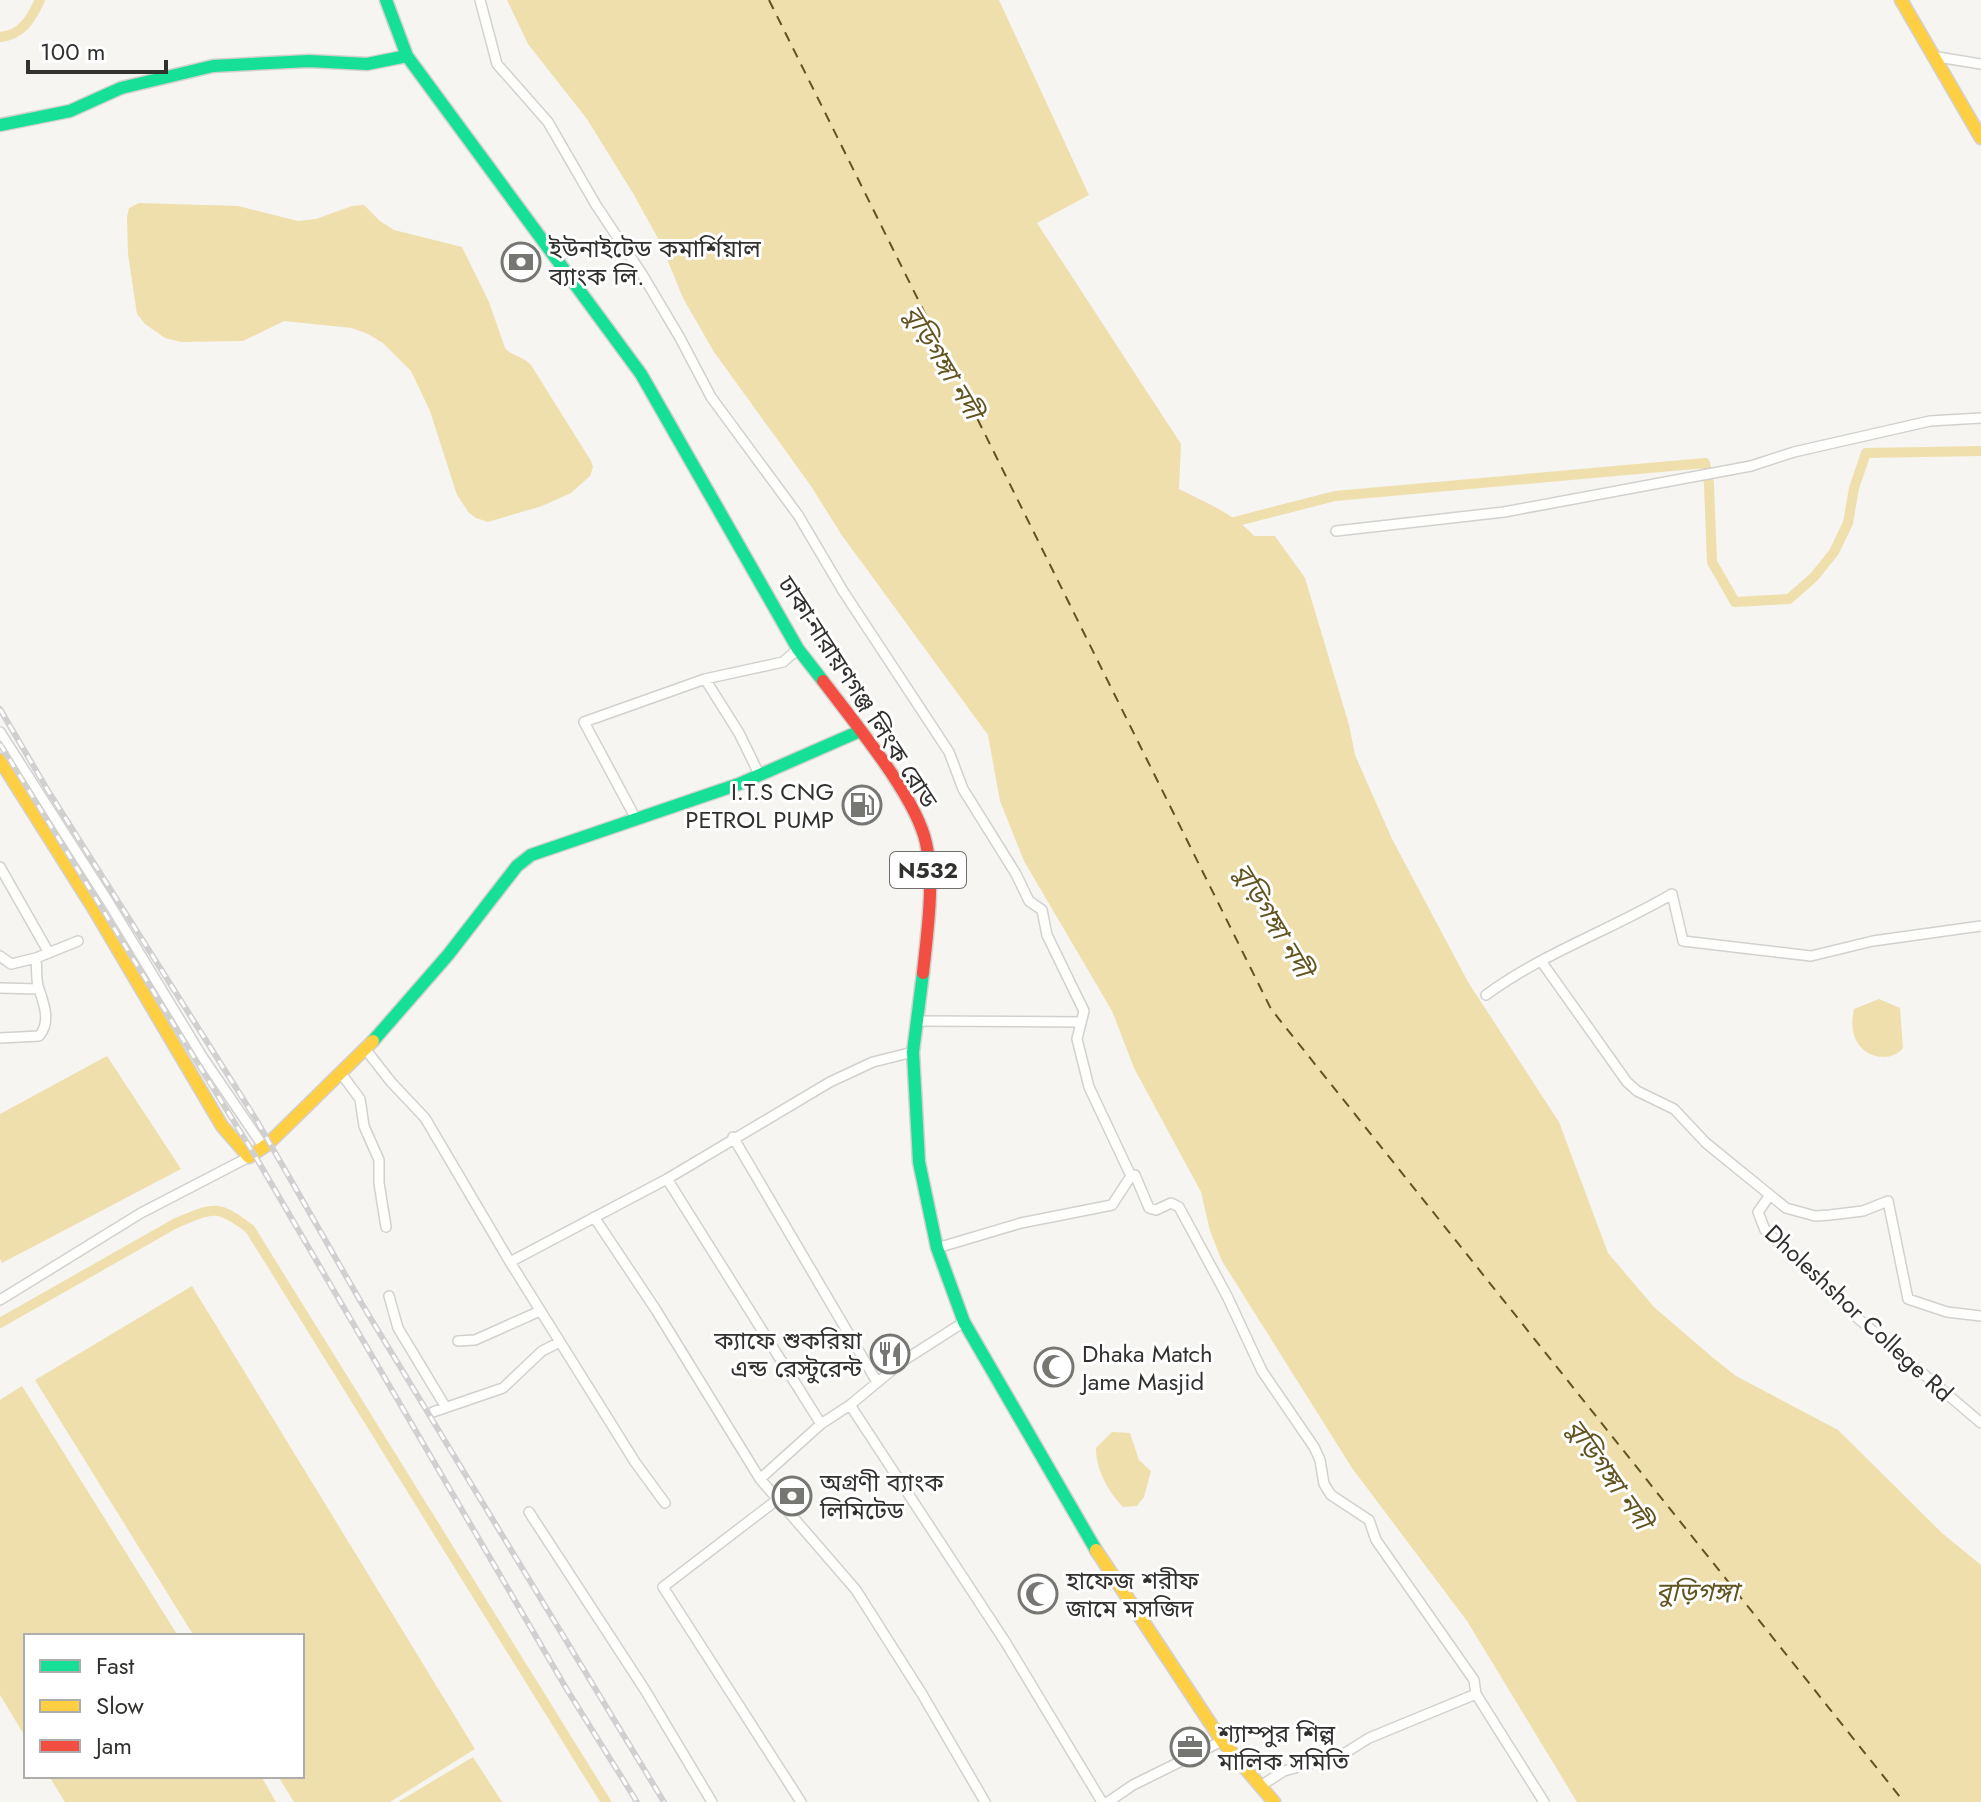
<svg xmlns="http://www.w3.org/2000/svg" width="1981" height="1802" font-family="Jost,'Noto Sans Bengali',sans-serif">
<rect width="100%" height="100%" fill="#f6f5f1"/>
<path fill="#eedfad" d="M507,0H999L1089,195L1037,223L1181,444L1179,489C1206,503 1233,513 1254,536H1275L1305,578L1349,725L1355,755L1392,839L1468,982L1559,1122L1608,1253L1654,1307L1712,1357L1736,1376L1838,1430L1942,1533L1981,1565V1802H1577L1467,1621L1352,1468L1222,1261L1210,1231L1201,1192L1134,1068L1112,1011L1024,861L1000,801L988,735L841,534L811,486L714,352L683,298L660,242L634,195L587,119L528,44Z
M139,203L238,206L298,221L316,219L352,206L364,205L380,221L394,230L462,247L489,302L505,348C511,356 523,356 531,365L591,461L593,467L590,476L571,493L542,506L488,522L476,518L469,513L457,495L430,411L411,371L383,343L368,334L352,328L284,321L243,341L181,342L165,338L145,324L137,314L128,254L127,217L129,208Z
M1879,999L1900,1008L1903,1048C1891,1063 1866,1058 1857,1042C1851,1032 1852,1019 1854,1009Z
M107,1056L181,1169L2,1263L0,1259V1114Z
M192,1286L475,1749L390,1802H294L278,1776H302V1636H194L35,1380Z
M22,1386L178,1636H26V1738L0,1695V1400Z
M1112,1432L1130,1433L1139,1460L1151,1471L1144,1497L1137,1506L1123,1507C1108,1491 1096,1470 1096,1448Z
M473,1757L502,1802H398Z
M49,1776H261L276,1802H65Z"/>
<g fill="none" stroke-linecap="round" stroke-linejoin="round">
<path stroke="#eedfad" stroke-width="10" d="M0,37C22,35 31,19 40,0
M1226,524L1335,496L1705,463L1709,484L1712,562L1735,602L1789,599L1814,577L1834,552L1848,523L1854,488L1866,453L1981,451
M0,1323L176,1223C213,1208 216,1203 250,1229L606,1802"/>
<path stroke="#625420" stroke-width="2" stroke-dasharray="10 8" stroke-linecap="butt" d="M769,0L1271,1009L1904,1802"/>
<g stroke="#d2d1ce" stroke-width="12">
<path id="street" d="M480,0L497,64L548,122L596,205L642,274L680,338L711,397L798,515L843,591L949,752L963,789L1016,874L1029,901L1042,910L1047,935L1084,1011L1077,1039L1089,1087L1131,1176
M1932,56L1981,64
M1336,531L1504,512L1751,466L1794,452L1930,421L1981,418
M705,679L739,733L760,776
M0,732L109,903L203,1058L263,1146
M636,819L584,722L705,679L783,662L798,649
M0,867L49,953
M0,956L11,964L36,958L78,941
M1541,961L1627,1082L1637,1091L1674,1109L1706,1143L1786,1208L1815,1216L1830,1215L1863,1211L1888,1201L1908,1299L1947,1312L1981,1316
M0,988L39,989
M1486,995C1543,953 1611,930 1672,894L1683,941L1811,956L1873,941L1981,926
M917,1021L1080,1022
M0,1038L39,1036C52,1022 43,1001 38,986C36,977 37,967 36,958
M366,1050L391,1082L425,1118L510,1262L635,1462L665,1503
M340,1072L360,1099L364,1126L379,1160V1183L386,1227
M733,1137L877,1382
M667,1179L821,1424
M1770,1195L1758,1212L1765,1230L1854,1315L1981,1423
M594,1217L656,1310L760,1479L856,1590L922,1694L985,1802
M937,1248L1021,1223L1112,1205L1131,1176L1135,1175L1149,1208L1156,1210L1171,1203L1179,1207L1227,1296L1262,1371L1314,1447L1320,1460L1324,1484L1331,1495L1369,1520L1376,1540L1474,1680L1476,1694L1544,1802
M510,1262L667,1179L830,1082L873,1062L913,1052
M389,1296L398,1328L445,1406
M0,1300L141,1213L249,1157
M458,1341L475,1340L540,1311
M850,1405L1006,1643L1102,1802
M433,1412L503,1388L542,1351L560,1342
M760,1479L821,1424L850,1405L903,1361L964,1322
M778,1499L663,1587L801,1802
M529,1512L645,1690L712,1802
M1262,1785L1284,1771L1342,1755L1369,1738L1476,1694
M1108,1802L1133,1785L1222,1741"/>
</g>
<g stroke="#d2d1ce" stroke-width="15">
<path id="fast" d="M386,0L407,56L641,374L798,649L823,681
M0,125L70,111L121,88L213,66L309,61L367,64L407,56
M923,973L913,1052L919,1162L937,1248L964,1322L1096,1550
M373,1041L448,955L517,866L531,855L739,784L860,731"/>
</g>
<g stroke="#d2d1ce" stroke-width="15">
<path id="slow" d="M1901,0L1981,138
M0,760L94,909L222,1126L249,1157L268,1144L373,1041
M1096,1550L1222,1741L1274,1802"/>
</g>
<g stroke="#d2d1ce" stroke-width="15">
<path id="jam" d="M823,681C853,721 916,796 926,843C935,881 927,934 923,973"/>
</g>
<use href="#street" stroke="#fefefd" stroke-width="9"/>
<use href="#fast" stroke="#16e098" stroke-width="12"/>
<use href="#slow" stroke="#ffcf43" stroke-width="12"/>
<use href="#jam" stroke="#f24e42" stroke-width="12"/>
<g stroke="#d1d0d0" stroke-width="6">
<path id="rail" d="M0,709L47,789L257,1121L362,1304L664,1802
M0,744L254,1154L566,1688L637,1802"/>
</g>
<use href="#rail" stroke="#fff" stroke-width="3" stroke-dasharray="9" stroke-linecap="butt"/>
</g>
<defs>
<g id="bank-ring" transform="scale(2)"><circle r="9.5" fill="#fff" stroke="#767673" stroke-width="1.5"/><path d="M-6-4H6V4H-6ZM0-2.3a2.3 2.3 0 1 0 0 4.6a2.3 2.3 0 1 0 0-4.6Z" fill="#767673"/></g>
<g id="fuel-ring" transform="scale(2)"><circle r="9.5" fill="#fff" stroke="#767673" stroke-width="1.5"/><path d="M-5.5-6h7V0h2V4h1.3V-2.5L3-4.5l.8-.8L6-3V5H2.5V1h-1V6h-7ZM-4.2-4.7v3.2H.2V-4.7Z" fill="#767673"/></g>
<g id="restaurant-ring" transform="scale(2)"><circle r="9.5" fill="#fff" stroke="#767673" stroke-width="1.5"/><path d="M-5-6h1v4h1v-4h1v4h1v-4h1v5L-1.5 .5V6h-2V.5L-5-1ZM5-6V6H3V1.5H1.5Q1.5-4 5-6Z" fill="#767673"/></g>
<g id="mosque-ring" transform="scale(2)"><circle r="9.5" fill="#fff" stroke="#767673" stroke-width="1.5"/><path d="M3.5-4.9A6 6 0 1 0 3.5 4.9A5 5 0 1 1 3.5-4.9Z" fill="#767673"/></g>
<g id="office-ring" transform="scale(2)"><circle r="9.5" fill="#fff" stroke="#767673" stroke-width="1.5"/><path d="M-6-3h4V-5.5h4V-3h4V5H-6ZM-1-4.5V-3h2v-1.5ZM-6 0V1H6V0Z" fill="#767673"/></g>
</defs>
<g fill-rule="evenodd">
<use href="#bank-ring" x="521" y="262"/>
<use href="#fuel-ring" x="862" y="805"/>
<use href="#restaurant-ring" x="890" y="1354"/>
<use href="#mosque-ring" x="1054" y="1367"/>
<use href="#bank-ring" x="792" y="1496"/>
<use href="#mosque-ring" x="1038" y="1594"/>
<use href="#office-ring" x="1190" y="1747"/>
</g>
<g text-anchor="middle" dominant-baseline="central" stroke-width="6" stroke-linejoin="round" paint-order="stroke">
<rect fill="#fff" stroke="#6f6f6d" stroke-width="2" x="890" y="852" width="76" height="36" rx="6"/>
<g font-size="22" font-weight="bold" fill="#31312f">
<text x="928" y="870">N532</text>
</g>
<g font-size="24" fill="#31312f" stroke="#fff" text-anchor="start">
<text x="549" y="248">ইউনাইটেড কমার্শিয়াল<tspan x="549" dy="28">ব্যাংক লি.</tspan></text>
<text x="834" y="791" text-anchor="end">I.T.S CNG<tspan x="834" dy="28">PETROL PUMP</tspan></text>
<text x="862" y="1340" text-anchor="end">ক্যাফে শুকরিয়া<tspan x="862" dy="28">এন্ড রেস্টুরেন্ট</tspan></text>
<text x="1082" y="1353">Dhaka Match<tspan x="1082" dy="28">Jame Masjid</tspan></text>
<text x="820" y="1482">অগ্রণী ব্যাংক<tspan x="820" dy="28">লিমিটেড</tspan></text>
<text x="1066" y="1580">হাফেজ শরীফ<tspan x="1066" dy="28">জামে মসজিদ</tspan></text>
<text x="1218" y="1733">শ্যাম্পুর শিল্প<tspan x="1218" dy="28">মালিক সমিতি</tspan></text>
</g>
<g font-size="24" fill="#31312f" stroke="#fff">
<text transform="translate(858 692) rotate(57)">ঢাকা-নারায়ণগঞ্জ লিংক রোড</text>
<text transform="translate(1859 1313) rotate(43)">Dholeshshor College Rd</text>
</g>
<g font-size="26" font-style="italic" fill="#625420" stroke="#fff">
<text transform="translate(943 362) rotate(59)">বুড়িগঙ্গা নদী</text>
<text transform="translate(1273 920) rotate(59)">বুড়িগঙ্গা নদী</text>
<text transform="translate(1609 1474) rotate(55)">বুড়িগঙ্গা নদী</text>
<text x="1697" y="1592">বুড়িগঙ্গা</text>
</g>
</g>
<rect x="24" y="1634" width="280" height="144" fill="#ffffff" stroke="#adadac" stroke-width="2"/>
<rect x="40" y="1660" width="40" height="12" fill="#16e098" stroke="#adadac" stroke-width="2"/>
<text x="96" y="1674" font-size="24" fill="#31312f">Fast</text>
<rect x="40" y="1700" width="40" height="12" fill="#ffcf43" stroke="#adadac" stroke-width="2"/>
<text x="96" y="1714" font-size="24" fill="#31312f">Slow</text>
<rect x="40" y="1740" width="40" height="12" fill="#f24e42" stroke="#adadac" stroke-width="2"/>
<text x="96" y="1754" font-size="24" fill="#31312f">Jam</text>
<path d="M28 60v12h138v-12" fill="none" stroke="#31312f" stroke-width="4"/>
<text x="40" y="60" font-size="24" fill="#31312f" stroke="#ffffff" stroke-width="6" paint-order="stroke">100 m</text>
</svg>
